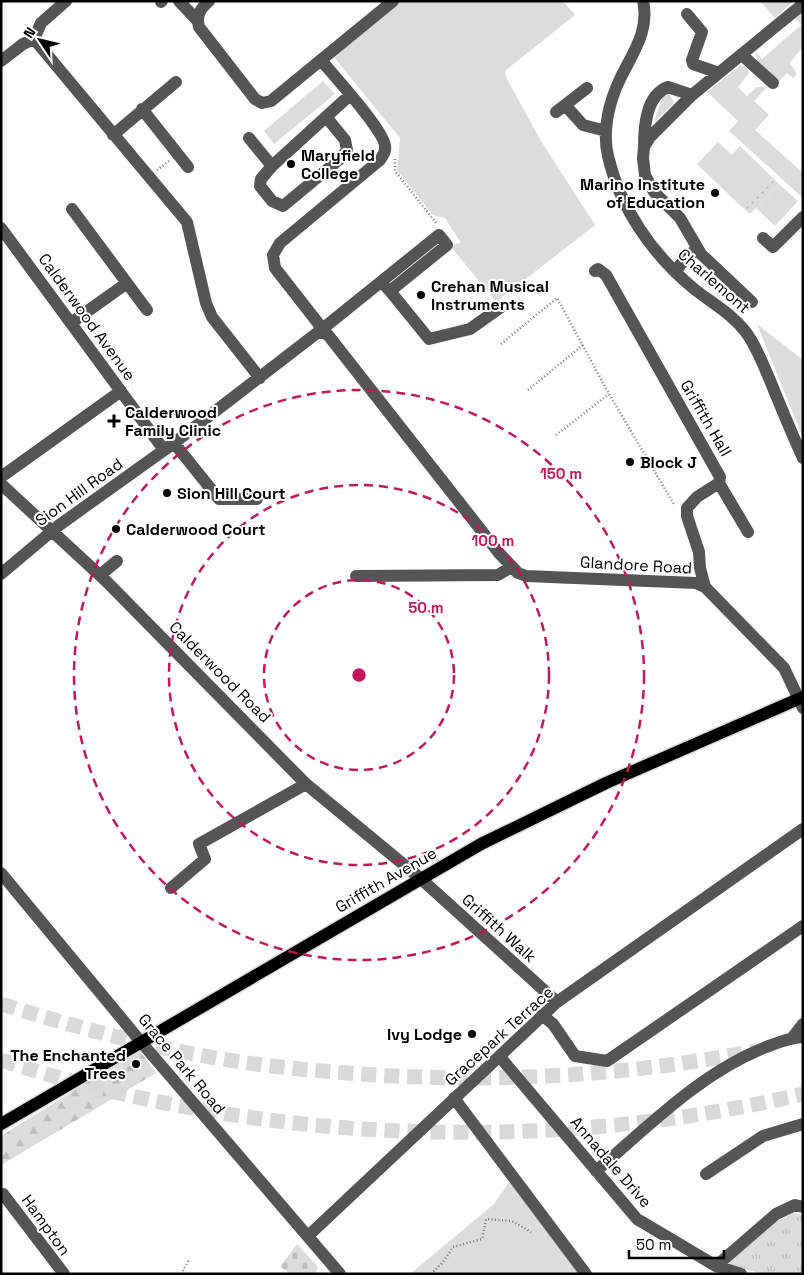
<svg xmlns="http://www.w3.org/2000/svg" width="804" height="1275" font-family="'Space Grotesk',sans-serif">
<defs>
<pattern id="forest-firs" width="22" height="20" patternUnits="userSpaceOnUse" patternTransform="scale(1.25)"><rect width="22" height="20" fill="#dcdcdc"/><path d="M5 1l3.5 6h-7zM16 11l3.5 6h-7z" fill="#bbb"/></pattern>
<pattern id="cemetery-stones" width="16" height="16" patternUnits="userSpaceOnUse" patternTransform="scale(1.25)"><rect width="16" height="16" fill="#dcdcdc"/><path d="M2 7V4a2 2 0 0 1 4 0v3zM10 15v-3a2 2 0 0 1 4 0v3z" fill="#bbb"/></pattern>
<pattern id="park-tufts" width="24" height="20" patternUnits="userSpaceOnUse" patternTransform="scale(1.25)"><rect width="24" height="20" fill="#dcdcdc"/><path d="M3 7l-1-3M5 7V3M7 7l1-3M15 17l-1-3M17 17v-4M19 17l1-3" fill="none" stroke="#bbb"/></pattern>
<pattern id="garden-dots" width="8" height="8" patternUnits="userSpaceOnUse" patternTransform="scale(1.25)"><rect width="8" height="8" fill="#dcdcdc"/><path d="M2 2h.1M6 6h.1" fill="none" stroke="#bbb" stroke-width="1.8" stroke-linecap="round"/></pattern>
</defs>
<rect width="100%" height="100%" fill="#fff"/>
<path fill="#dcdcdc" d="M398,1H563L575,15L505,71L506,77L541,141L595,225L496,302L452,248L455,244L461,243L445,218L433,215L397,170L400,138L334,57Z
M760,1H793L775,18Z
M803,11V46L790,63L797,74L793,78L787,73L778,82L757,61L756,52L762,59L801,25L795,18Z
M741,65L747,67L749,73L738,87L747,96L757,87H767L754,101L769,115L755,130L803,173V198L729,131L738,121L707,92Z
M323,81L335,94L274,144L264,131Z
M666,94L671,96L674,103L654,122L662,98Z
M718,142L732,155L740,146L773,178L744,209L697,164Z
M779,184L798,201L775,226L756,208Z
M757,324L803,360V438Z
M512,1178L581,1274H410L494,1204Z"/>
<path fill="url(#forest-firs)" d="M139,1050L156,1073L1,1165V1136Z"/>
<path fill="url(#cemetery-stones)" d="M297,1244L318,1267L315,1274H291L280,1267Z"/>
<path fill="url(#park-tufts)" d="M793,1213L803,1215V1274H763L727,1264L773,1223Z"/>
<path fill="url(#garden-dots)" d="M773,178L779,184L750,214L744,209Z"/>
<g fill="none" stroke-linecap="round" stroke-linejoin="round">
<path stroke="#d9d9d9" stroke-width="15" stroke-dasharray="15 8" stroke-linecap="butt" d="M1,1004C60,1022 119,1039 179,1051C230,1062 283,1068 335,1072C476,1084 615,1078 755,1051
M1,1060C253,1143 545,1155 803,1094"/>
<g stroke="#dbdbdb" stroke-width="15">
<path id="major" d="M1,1124L481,844L606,783L803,697"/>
</g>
<path stroke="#777" stroke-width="2.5" stroke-dasharray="1 2.5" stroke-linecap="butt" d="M395,159V171L437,224
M157,170L169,161
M501,344L557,298L609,394L675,506
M528,390L583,345
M556,435L609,394
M181,1274L189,1260
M431,1274L443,1262L453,1247L482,1239L486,1219L512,1221L531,1232"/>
<path stroke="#555" stroke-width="12" d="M66,1L41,23L34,39L187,222L206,303L212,317L260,378
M179,1L197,20
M209,1C200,9 196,15 199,27L255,99L262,103L271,101L321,60
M643,1C650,31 632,54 620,79C609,102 602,131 608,156C620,208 652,254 693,288C710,302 731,313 745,331C756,345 762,362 769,378C780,405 791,432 803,458
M161,2L162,1
M687,14L702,32L692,60L693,64L719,73
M742,55L773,83
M1,61L23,44L34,39
M565,105L583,125L606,131
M142,109L188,167
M556,112L587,88
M113,135L176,82
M249,138L272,166L350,95
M644,147C644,126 646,95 668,87L692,95
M272,166L261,179L260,186L272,201L283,206L341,158L347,150L345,140L327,118
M72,209L147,310
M1,228L164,450
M763,238L773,247L803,217
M595,271L598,269L606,275L720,477L719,483L697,497L687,508V516L699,552L700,568L705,587
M676,273L680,265L697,248
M390,291L429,339L470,329L501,307
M752,302L701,254L680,218L654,192L645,175L643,158L644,147L650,137L692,95L803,4
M71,323L127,283
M323,333L328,335L499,553L518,573L526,576L696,583L705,587L784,668L803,708
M323,333L318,323L275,268L273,255L280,243L380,160C383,155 386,152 385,146C384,130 333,75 321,60L393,1
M323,333L326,326L439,235L447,245L390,291L382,282
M174,443L219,499H257
M1,477L121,391
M719,483L748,532
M1,484L106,581L306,784L420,878L557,1002
M1,574L58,526L174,443L317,333H323
M100,575L117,561
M356,576L498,575L511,567
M1,873L141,1042L340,1274
M171,888L205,859L199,844L306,784
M542,1015L553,1024L575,1056L607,1061L803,926
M793,1037L803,1024
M500,1057L637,1219L716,1266L741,1274
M454,1098L586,1274
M596,1171C649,1126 700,1073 766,1047C778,1043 790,1037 803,1037
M706,1174L763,1136L803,1124
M3,1194L64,1274
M308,1236L557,1002L803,829
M716,1266L776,1214L795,1205L803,1207"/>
<use href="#major" stroke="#000" stroke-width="12"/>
</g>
<g fill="none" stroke="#c2185b" stroke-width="2.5" stroke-dasharray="9 6">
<circle cx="359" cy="675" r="95"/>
<circle cx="359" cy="675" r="190"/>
<circle cx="359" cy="675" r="285"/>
</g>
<g fill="#000" stroke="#fff" stroke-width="2">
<circle cx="291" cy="164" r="5"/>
<circle cx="715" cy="193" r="5"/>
<circle cx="421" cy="295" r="5"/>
<path d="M111.5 413.5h5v5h5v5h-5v5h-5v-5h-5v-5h5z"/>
<circle cx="630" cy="462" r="5"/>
<circle cx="167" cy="493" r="5"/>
<circle cx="116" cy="529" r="5"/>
<circle cx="472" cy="1034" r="5"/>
<circle cx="136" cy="1064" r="5"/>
</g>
<g text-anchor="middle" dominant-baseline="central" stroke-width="4" stroke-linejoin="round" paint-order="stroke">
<g font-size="16" font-weight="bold" fill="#000" stroke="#fff" text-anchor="start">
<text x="301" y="155">Maryfield<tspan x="301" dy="18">College</tspan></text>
<text x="705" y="184" text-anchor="end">Marino Institute<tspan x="705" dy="18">of Education</tspan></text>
<text x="431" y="286">Crehan Musical<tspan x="431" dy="18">Instruments</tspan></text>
<text x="125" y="412">Calderwood<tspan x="125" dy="18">Family Clinic</tspan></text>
<text x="640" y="462">Block J</text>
<text x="177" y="493">Sion Hill Court</text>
<text x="126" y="529">Calderwood Court</text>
<text x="462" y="1034" text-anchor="end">Ivy Lodge</text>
<text x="126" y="1055" text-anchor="end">The Enchanted<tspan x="126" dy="18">Trees</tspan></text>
</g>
<g font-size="16" fill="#000" stroke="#fff">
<text transform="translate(714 281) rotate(41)">Charlemont</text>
<text transform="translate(87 317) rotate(54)">Calderwood Avenue</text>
<text transform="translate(706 418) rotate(60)">Griffith Hall</text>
<text transform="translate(79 492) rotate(-36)">Sion Hill Road</text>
<text transform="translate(636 565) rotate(3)">Glandore Road</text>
<text transform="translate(220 672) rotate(45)">Calderwood Road</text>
<text transform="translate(386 880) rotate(-30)">Griffith Avenue</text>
<text transform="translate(499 928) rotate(42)">Griffith Walk</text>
<text transform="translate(499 1036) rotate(-42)">Gracepark Terrace</text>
<text transform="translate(182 1064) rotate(50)">Grace Park Road</text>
<text transform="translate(611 1162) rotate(49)">Annadale Drive</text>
<text transform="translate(46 1225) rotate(54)">Hampton</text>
</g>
</g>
<circle cx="359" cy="675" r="8" fill="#c2185b" stroke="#fff" stroke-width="2.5"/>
<g font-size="15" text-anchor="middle" font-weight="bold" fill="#c2185b" stroke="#fff" stroke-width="4" stroke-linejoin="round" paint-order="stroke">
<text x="561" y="479">150 m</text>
<text x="493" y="546">100 m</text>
<text x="426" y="613">50 m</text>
</g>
<rect width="804" height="1275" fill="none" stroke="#000000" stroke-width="5"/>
<g transform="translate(40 40) rotate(305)" stroke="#ffffff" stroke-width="4" paint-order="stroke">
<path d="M0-4L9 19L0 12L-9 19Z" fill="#000000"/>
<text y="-8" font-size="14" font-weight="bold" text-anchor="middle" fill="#000000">N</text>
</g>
<path d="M629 1250v8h95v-8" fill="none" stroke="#000000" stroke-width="2.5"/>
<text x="636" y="1250" font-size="15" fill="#000000" stroke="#ffffff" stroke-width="4" paint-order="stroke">50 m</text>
</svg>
